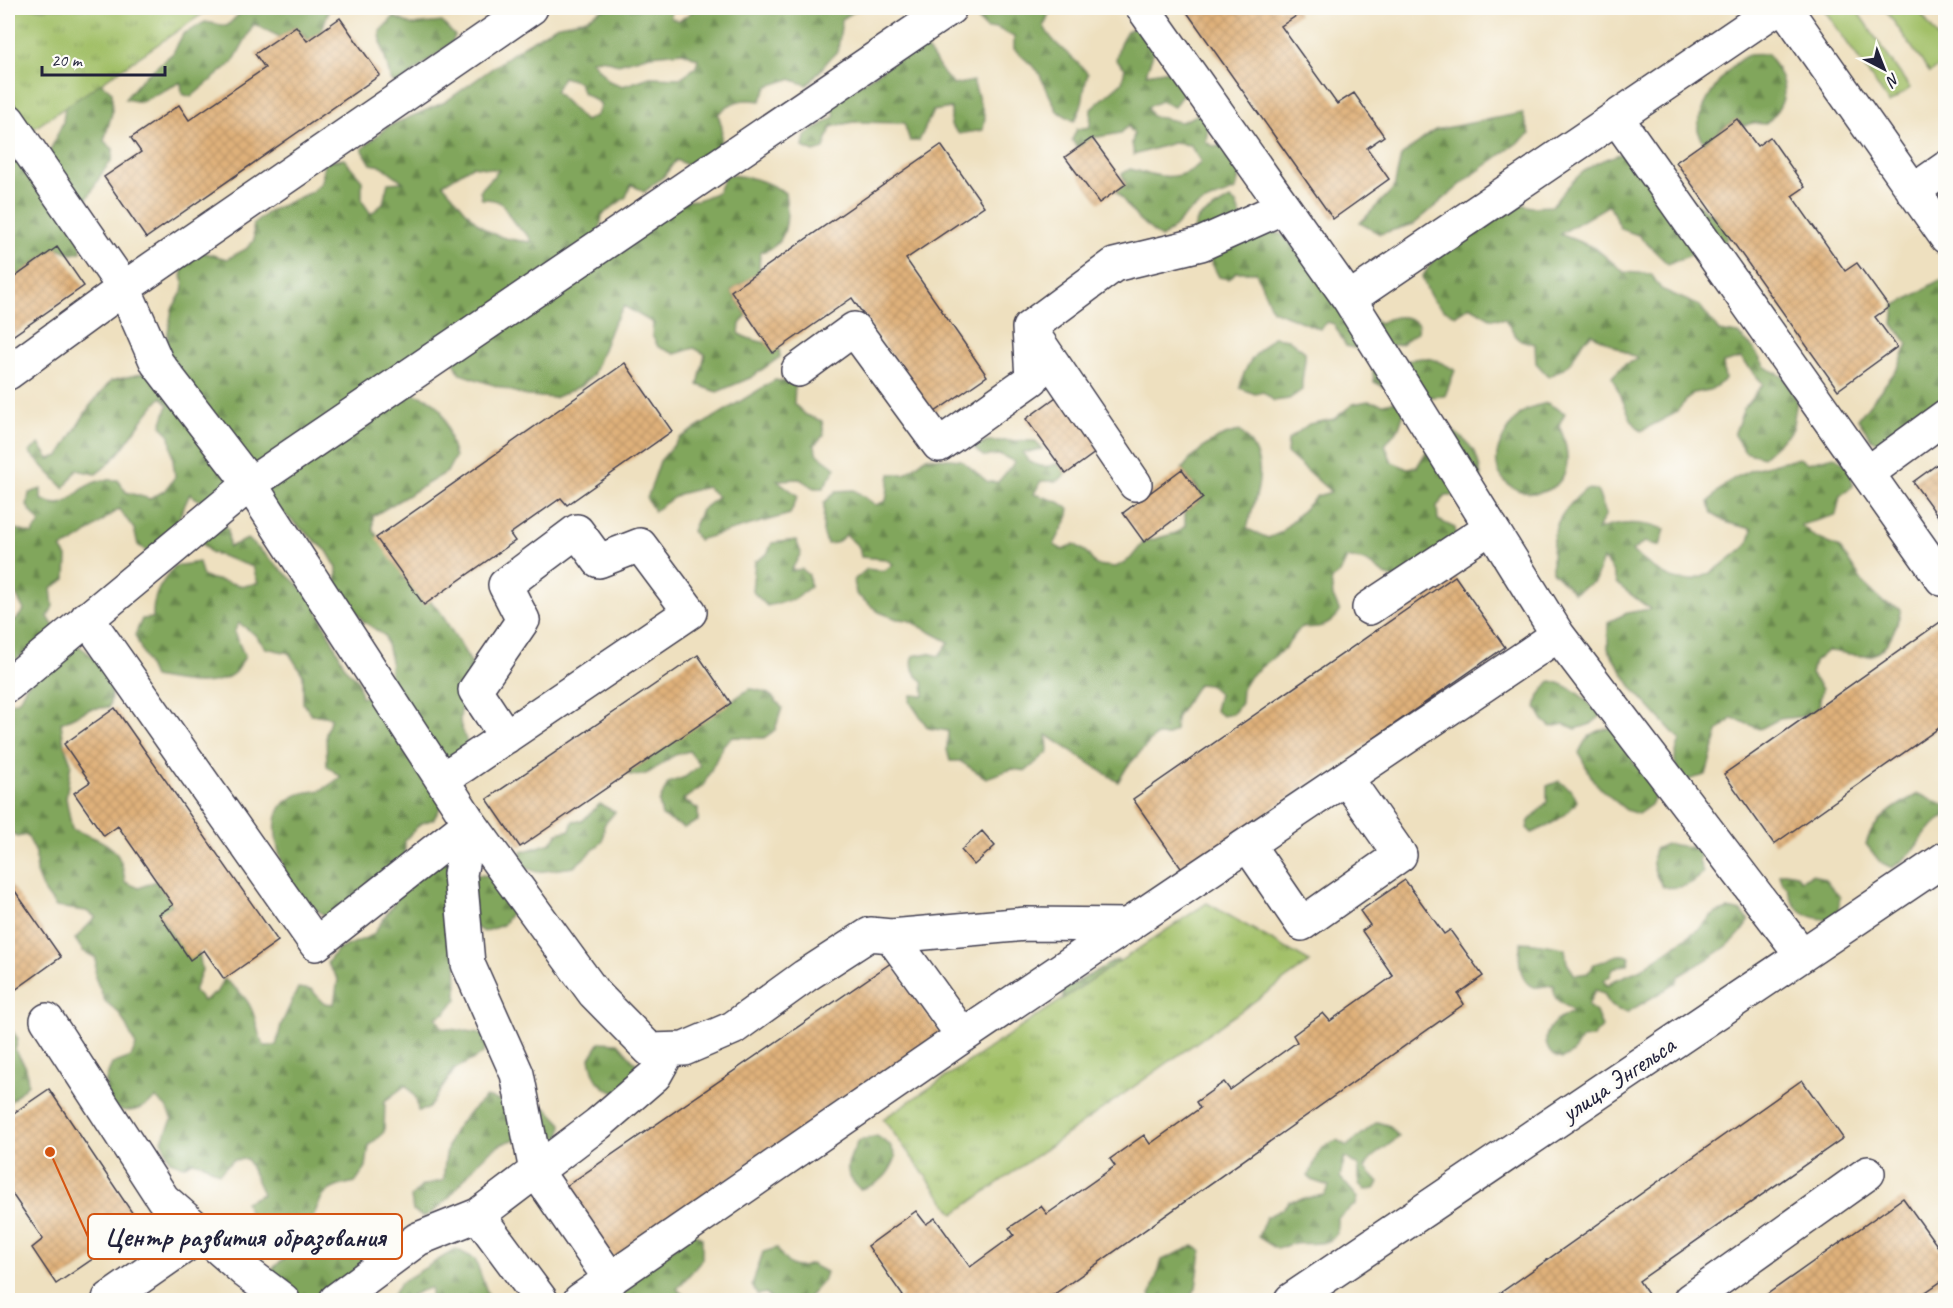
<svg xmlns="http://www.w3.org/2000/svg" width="1953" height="1308" font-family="Caveat,sans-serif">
<defs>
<pattern id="forest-firs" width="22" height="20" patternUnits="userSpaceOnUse" patternTransform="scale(1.5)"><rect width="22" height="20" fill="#81a65c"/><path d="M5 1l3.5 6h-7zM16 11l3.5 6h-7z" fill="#69874d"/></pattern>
<pattern id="park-tufts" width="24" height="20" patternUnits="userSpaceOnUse" patternTransform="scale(1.5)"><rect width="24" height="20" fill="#a2c068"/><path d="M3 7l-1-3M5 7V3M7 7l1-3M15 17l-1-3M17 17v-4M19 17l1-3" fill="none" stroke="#849c57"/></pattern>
<pattern id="building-cross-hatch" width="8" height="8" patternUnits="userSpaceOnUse" patternTransform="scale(1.5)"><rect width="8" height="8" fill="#dfb17a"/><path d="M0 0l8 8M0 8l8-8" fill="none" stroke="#bf986a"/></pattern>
</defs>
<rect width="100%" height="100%" fill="#fdfcf7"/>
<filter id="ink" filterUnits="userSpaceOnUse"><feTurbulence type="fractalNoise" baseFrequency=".0167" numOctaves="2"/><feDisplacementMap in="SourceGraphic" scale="12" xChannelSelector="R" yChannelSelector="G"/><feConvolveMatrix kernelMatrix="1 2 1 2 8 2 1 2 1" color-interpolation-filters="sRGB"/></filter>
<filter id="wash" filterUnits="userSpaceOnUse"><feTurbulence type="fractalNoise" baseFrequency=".008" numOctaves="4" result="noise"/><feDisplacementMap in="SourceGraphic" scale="24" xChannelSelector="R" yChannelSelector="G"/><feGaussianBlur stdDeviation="1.35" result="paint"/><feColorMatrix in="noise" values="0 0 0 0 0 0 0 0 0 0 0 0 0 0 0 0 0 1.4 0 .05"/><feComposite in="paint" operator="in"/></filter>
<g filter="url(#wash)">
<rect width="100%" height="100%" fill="#eee0bf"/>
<path fill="#a2c068" stroke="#627152" stroke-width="1.5" d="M1823,8H1855L1910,88L1889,103Z
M1884,8H1917L1945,47V62L1930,73Z"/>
<path fill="url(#forest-firs)" stroke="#52644c" stroke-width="1.5" fill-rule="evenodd" d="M8,8L112,92V113L104,141L113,149L112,161C94,178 95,194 79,208L81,252L72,254L57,247L8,282V131L49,153L63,122L65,107Z
M245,8H332L329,9L322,30L307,41L296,26L280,37L254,24L233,62L191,97L182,94L181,82L141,102L125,99L142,79L173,53L183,34L205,22L227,26Z
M605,8H671V18L679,21L694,10V8H860L842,19L838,51C825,61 819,75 807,85L790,79L768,86L760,101C741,98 732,101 718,114L722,127L720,151L689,166L676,160L664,176L644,192L631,184L626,197L602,215L599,236L604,251L618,254L681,201L698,200L718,192L725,175C750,176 765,180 785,193C789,216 789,247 760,252L759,272L731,291L747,315L740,324L739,334C755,343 762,339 779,349L780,357L750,378L717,392L698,385L705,354L694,348L675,354L658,347L652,335L653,323L624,306L612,326L593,375L581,386L554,398L527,396L460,374L453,360L400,392C450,397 442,417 455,457L447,472L373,516V530L423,604L430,601L439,610L477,672L461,708L460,723L467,743L464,765L434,819L420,824L405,840V861L338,927C324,912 303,904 293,887C281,868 264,817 287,801C298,793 305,792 317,791C325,790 334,781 341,777L327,766L326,733L331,717L311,714L303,703V675L289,653L266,648L254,634L239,623L234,632L245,657C241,662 238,669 234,673C214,690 176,681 153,677L135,635L142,619L153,618C152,595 161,583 175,566L199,562L203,577L244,586L258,583L253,567L210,552L198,539L221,519L228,530L229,547L248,539L311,597L346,669L358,680L361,697L387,695L391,661L385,636L363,621L336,585L337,568L327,551L276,507L204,504L190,494L175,526L149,553L138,545L134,529L119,509C98,522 84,540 61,548L67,557L66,579L51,588L53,606L48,617L57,631L8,665V618L16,620L24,610L8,580V531L12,528L32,534L40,523L27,506L29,493L41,489V499C71,515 73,487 99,481C105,479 113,480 118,480L126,492L150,499L164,491L175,477L170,435L161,426L168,405L162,397C137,421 125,454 96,474L77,470L64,488L29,452L39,444L49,459L59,456L89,407L111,381L148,372L166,344L172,309L184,289L180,259L183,247L227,259L246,249L254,240L253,225L268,212L311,192L322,182L324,162L344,159L362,180V201L371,214L383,203L388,183L403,182L382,166L371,164L362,149L387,127L445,102L522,47L556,26L586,19ZM683,52L698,59L696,67L680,78L650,77L623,86L609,81L591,60L602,59L618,64L650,55ZM563,77L579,82L582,92L601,104L597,115L585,121L555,91ZM472,166L499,170L480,191L482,199C507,199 502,208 515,224C521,232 529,232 532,242C479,239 475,219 443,184Z
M986,8H1051L1044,26C1052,45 1075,57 1088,74C1082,91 1085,107 1074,121L1057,111L1038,71L1014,49V37L997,28L987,29L978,20Z
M394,17L412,25L442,22L455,36L452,42L397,85L390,79C388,62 380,48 380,31Z
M1137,27L1155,48L1146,74L1175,69L1185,90L1174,107L1161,101L1147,107L1152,116L1181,122L1199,114L1209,116L1206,142L1215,147L1227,143L1240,170L1236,190C1223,195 1208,200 1196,207C1181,215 1178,228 1161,238L1138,219L1116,191L1126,184L1122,174L1130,169C1155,176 1181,184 1201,162L1190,145L1173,143L1134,155L1132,143L1134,134L1128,126L1121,133L1092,138L1077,148L1072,140L1077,129L1090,127L1091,109L1122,82L1125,68L1116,60L1119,46L1127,31Z
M925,47C938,61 938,71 954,85L973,81L985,117L983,130L959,134L951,125V108L933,111L919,141H910L904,123L853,122L831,127L824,149L814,152L803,147L805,136L835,116L831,103L911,51Z
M1768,54C1786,83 1793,98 1766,124L1752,123L1743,126L1737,119L1704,142C1702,139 1699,134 1698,130C1696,110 1729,61 1749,55C1755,54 1762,55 1768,54Z
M1522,113L1530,134L1471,176L1414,224L1380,234L1360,223L1394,188L1401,156L1435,130Z
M1639,149L1686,196L1714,216L1728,235L1725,242L1668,264L1638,235L1621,229L1609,205L1560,234L1595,248L1624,272L1651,274L1661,289L1700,306L1719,331L1738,334L1753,348L1765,367L1784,377L1797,400L1792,430L1763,457L1745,452L1734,435L1744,408L1763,384L1741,358L1723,363L1725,380L1710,390L1693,393L1674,414L1641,431L1632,421L1612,377L1624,365L1638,359L1592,334L1581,344L1570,364L1549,377L1536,363L1535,344L1518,339L1505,319L1490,318L1470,306L1456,315C1435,308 1429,297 1422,277L1441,249L1510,201L1531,207L1552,206C1579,170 1594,159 1639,149Z
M1230,199L1236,204L1241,217L1283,235L1297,251L1379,323C1393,316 1405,313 1418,324L1417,332L1401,344L1389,346L1407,361C1427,354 1437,360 1455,370L1445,396L1428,397L1400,380L1384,387L1374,382L1372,365L1362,350L1346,346L1334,324L1327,322L1320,329L1272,310L1256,272H1236L1229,279L1219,277L1194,229L1198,218Z
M1940,280L1945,281L1946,396L1941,408L1889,448L1871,439L1858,419L1898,368L1908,344L1893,324L1895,305C1912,299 1924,288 1940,280Z
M1273,337L1288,339L1305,352C1306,365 1301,376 1302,390L1289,399L1274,401L1263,392L1255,394L1240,388C1244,364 1256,353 1273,337Z
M775,380L795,383L794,404L806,415L822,421L824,435L815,444L816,453L836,468L823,488H814L800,479L777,480L798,496L790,514L698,540L692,531L701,510L718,497L707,487L679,494L654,511L647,499L660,461L680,438Z
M1368,401L1383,404L1399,401L1404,412L1399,427L1385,445L1392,462L1406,468L1417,467L1435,437L1453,431C1472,444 1479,455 1481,477C1470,493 1465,496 1446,496L1437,506L1438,520L1455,528L1457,541L1397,580C1373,573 1376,559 1347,558L1340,573L1331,580L1333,596L1340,612C1329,627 1319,629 1301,627L1285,648L1250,676L1242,689L1241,703L1233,714L1222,716L1215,710L1219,694L1209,685L1198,684L1176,718L1175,730L1167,736H1155L1127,767L1118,782L1047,735L1048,752L1026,771L1012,769L986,778L960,761H950L947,750L948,731L928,728L910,702L911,695L924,696L923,681C913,674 911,668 913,656L928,653L939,656L949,642L908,620L897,619L879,612L856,594L854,580L867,569L884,571L893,564L885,559L861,557L859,547L846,535L836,543L827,544L823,532L824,503L836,491L854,490L876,505L886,501L890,474H905L927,457L961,460L988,482H998L1015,462L1001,455L983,456L974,448L986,441H1035L1042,449L1023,453C1030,466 1045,470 1058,463L1066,474L1058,481H1041L1034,494L1059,502L1069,509L1067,520L1054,545L1063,550L1074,544L1086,552L1096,565L1116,567L1130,559L1144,542L1176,533L1185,526V511L1203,498L1182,469C1197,450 1216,435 1240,431C1273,463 1256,492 1247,529L1268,538L1280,533L1317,496L1331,492L1287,453L1288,440L1309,424L1334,419L1353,404Z
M1547,403L1565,413L1559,425C1600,521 1467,506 1503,438C1516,415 1522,409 1547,403Z
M1834,456L1850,467L1853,486L1840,496L1836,515L1801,525L1815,537L1840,548L1864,584L1884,603L1901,609C1897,626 1887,655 1866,656C1853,656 1840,651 1827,651L1814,662L1811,674L1822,689L1819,707L1807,716L1779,719L1760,729L1732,718L1718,732L1706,775L1687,780C1671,767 1673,758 1680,740L1633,689L1608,649V622L1627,613L1650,609L1617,584L1612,570L1603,559L1595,581L1574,593L1552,571C1552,529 1554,517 1586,489L1597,490L1606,514L1597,530C1621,521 1641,522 1665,529L1660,546L1645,542L1632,551C1669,582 1688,594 1728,560C1743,548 1749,549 1752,529L1728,523L1712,514L1709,502C1732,470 1763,466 1799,458L1808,463Z
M796,540L801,553L791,571L802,569L809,575L810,587L794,599L767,606L752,591L755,562L767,554L772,543Z
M76,644C97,658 118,678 109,707L90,709L61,723L64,744L71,763L66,798L72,829C105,843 121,843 125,882L139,888L156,881L173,905L159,915L190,959L199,953L202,970L194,991L203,1001L216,993L224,979C234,987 246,996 251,1008C257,1020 256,1031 264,1046H276L281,1025L298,988L312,990L323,1003L334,1004L338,979L327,963L337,950L373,935L410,879L444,856L469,874L493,876L516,906L503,925L484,932L472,926L454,894L446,911L456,935L457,999L445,1013L436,1017L442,1028L480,1033L488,1042L483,1054L455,1069L428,1109L418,1111L416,1098L406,1085L385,1101L384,1132L369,1146L366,1167L356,1182C309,1190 326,1205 302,1235C295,1243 285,1250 277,1258L265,1256L245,1202L263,1194L247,1159L233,1160L219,1173L204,1164L192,1161L184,1166L170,1161L162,1140L172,1120L166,1107L156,1098C124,1127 91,1103 112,1064L131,1057L136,1046L120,1014L105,1001L95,977L96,958L83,951L75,939L96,917L86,911L56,907L42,888L36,873V853L27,835L17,837L8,829V704L19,700L26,686Z
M1550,681C1569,683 1589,702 1601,716L1591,724L1576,729L1564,724L1551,727L1543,720L1536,708L1539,695Z
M749,689C766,690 772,695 782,708L775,730L764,738L733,737L724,744L703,786L683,800L698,809V821L684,828L662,816L659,802L668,783L685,777L700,765L689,751C683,753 675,754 670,758C655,767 647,780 627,774Z
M1628,726L1635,751L1633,763L1644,769L1657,791L1652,804L1638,814L1626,810L1602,790L1593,780L1579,753C1590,726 1602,730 1628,726Z
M1559,781L1572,791L1577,801C1569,815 1547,827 1532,833L1527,828L1529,821L1547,802V786Z
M1918,794L1945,805V816C1921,831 1920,851 1892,868L1880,862L1866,844C1873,819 1896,806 1918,794Z
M600,804L615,812L604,825L603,841L574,867L537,872L524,867L521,852L551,843L558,833L570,830L573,821H582Z
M1666,844L1690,847L1701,853L1699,861L1703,873C1691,886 1681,889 1663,887C1654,873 1650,865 1655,849Z
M1786,872L1796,874L1801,880L1813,874L1825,880L1840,896L1838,912L1830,919C1810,920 1790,909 1788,888L1781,881L1779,874Z
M1728,909L1742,912L1749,920C1735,948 1704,960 1679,976L1676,983L1628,1012C1614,1010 1609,1006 1604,993L1595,990L1588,1006L1596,1012L1602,1027L1592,1038L1581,1039L1573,1053L1562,1059C1546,1056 1541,1038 1552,1025C1557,1019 1567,1016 1572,1011C1562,1001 1551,1002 1554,985C1548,985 1539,988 1534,987C1518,982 1518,955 1521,942C1527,942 1561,946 1565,949L1567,963L1575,975L1588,973L1594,964C1608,962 1616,950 1630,957L1628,964L1613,969L1610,976L1604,981L1608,986L1613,981L1641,969L1700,928L1714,914Z
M1116,960L1120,961L1063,999V990Z
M8,1029H11L18,1039L15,1050L26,1067L28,1084L8,1104Z
M600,1042L618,1043L641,1069L619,1094C599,1088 593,1078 590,1058Z
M486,1097L529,1108H547L562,1124L560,1144C546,1142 526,1136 513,1140C471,1151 460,1201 423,1217L413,1211L411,1197L422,1186L444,1180C444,1137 455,1125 486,1097Z
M1377,1122L1390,1126L1399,1137L1371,1158L1365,1168L1379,1183L1375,1189L1365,1190L1359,1184V1167L1345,1157L1340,1177L1358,1198L1356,1204L1338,1218C1341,1252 1312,1241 1291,1244C1287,1245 1281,1248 1277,1249L1258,1237L1266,1217L1283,1209L1289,1201L1324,1195L1329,1186L1311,1180L1308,1176C1320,1157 1312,1150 1337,1140L1347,1146Z
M877,1136L890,1145L896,1157C889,1175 880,1185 860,1189C840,1171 848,1162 858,1141Z
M356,1230L372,1235L374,1244L357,1275L336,1300H293L278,1275L270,1271L291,1252L322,1251Z
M694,1233L702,1238V1260L677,1289L688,1299L698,1300H591C611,1295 633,1298 637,1274Z
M1193,1246L1201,1251L1196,1288L1189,1300H1154L1150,1296L1162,1260Z
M777,1248C786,1264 794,1272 811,1264L826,1272L823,1281L806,1300H771L766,1293L757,1295L752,1285L763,1252Z
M456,1249L475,1259L490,1300H431V1288C412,1291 412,1301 390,1300L400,1283Z"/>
<path fill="url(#park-tufts)" stroke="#627152" stroke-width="1.5" d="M8,8H211L20,138L8,120Z
M1207,903L1310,962L954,1214L883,1119Z"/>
<g id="blocks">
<path fill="url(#building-cross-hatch)" d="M1184,8H1295L1299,14L1281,26L1337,104L1354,93L1384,136L1367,148L1389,179L1333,219Z
M340,18L380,75L146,238L104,177L141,152L131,138L179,105L189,120L265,68L255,54L296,26L307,41Z
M1737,119L1757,146L1770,137L1805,187L1792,196L1845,271L1857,263L1889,307L1875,317L1897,347L1838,390L1676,162Z
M1092,138L1126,184L1099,203L1065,157Z
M941,145L984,206L906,259L987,376L932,414L852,298L773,353L731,291Z
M57,247L84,286L8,339V282Z
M625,363L672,431L567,505L561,498L510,534L515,541L424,605L376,538Z
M1063,392L1103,447L1066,474L1026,419Z
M1946,458V527L1913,482Z
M1182,469L1203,498L1144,542L1123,513Z
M1455,576L1505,647L1183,871L1133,799Z
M1946,618V723L1774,844L1724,774Z
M698,655L731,703L520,847L487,799Z
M115,708L278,941L224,979L204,950L190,960L159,914L173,905L118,826L104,836L74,793L90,782L64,744Z
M982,831L995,846L974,865L961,850Z
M1405,880L1444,934L1450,930L1483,976L1458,994L1464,1004L1046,1300H897L903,1296L868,1246L916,1211L926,1224L935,1218L970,1267L1014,1235L1009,1228L1041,1206L1047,1214L1115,1166L1110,1159L1144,1135L1150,1144L1200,1108L1196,1102L1224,1082L1230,1090L1297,1042L1293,1035L1323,1013L1330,1021L1393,976L1362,931L1370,925L1360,911Z
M8,881L61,957L8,995Z
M891,963L941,1034L614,1259L565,1187Z
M1802,1080L1843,1138L1639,1281L1652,1300H1499L1496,1296Z
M49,1089L141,1226L56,1284L32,1248L43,1239L8,1188V1117Z
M1903,1198L1946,1258V1278L1914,1300H1759Z"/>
</g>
</g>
<g filter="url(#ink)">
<use href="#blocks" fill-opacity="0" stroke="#413e4f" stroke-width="1.5"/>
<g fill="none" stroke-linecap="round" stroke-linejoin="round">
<g stroke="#413e4f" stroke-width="36">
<path id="minor" d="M1143,8L1349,299
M1785,8L1946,237
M1616,117L1942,579
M8,120L124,288L531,8
M1913,191L1946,168
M1029,328L1135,484
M798,370L854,329L939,445L1032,379L1029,328L1114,265L1201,244L1284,207
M8,373L124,288L157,363L250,484L470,823L594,993L650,1050L684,1049L733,1028L805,976L870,934L891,936L963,1036L580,1300
M1868,473L1946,416
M1369,608L1491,527
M87,618L316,944L470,823
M1558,635L1349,299L1777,8
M8,685L250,484L950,8
M442,779L464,765L690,612L640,545L599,561L577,531L505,585L523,620L475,690L506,737
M470,823L460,874L468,964L517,1074L536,1171L611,1280
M1248,845L1302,924L1400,855L1346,778
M891,936L1026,924L1129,925
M47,1020L163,1199L246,1272L283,1300
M963,1036L1558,635L1802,955
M109,1299L202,1234
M336,1300L418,1239L478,1215
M541,1300L478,1215L598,1124L655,1075L669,1050
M1291,1300L1946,858
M1690,1300L1868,1173"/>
</g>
<use href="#minor" stroke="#fff" stroke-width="33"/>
</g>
</g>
<g text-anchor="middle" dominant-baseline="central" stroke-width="6" stroke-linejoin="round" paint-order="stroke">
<g font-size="26" fill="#22223b" stroke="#fdfcf7">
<text transform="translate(1618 1079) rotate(-34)">улица Энгельса</text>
</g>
</g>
<path fill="none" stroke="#d45411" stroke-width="2" d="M50 1152L88 1237"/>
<circle fill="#d45411" stroke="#fdfcf7" stroke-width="2" cx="50" cy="1152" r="6"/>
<rect fill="#fdfcf7" stroke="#d45411" stroke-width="2" x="88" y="1214" width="314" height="45" rx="6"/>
<g font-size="27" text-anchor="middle" font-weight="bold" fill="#22223b">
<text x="245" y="1246">Центр развития образования</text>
</g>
<rect width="1953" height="1308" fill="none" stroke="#fdfcf7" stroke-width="30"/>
<g transform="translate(1884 69) rotate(138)" stroke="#fdfcf7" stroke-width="4.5" paint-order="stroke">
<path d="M0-4.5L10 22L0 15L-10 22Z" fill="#22223b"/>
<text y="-9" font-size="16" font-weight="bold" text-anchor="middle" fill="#22223b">N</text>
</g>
<path d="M42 66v9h123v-9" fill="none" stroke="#22223b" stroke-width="3"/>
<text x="51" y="66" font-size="18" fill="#22223b" stroke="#fdfcf7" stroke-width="4.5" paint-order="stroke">20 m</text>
</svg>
